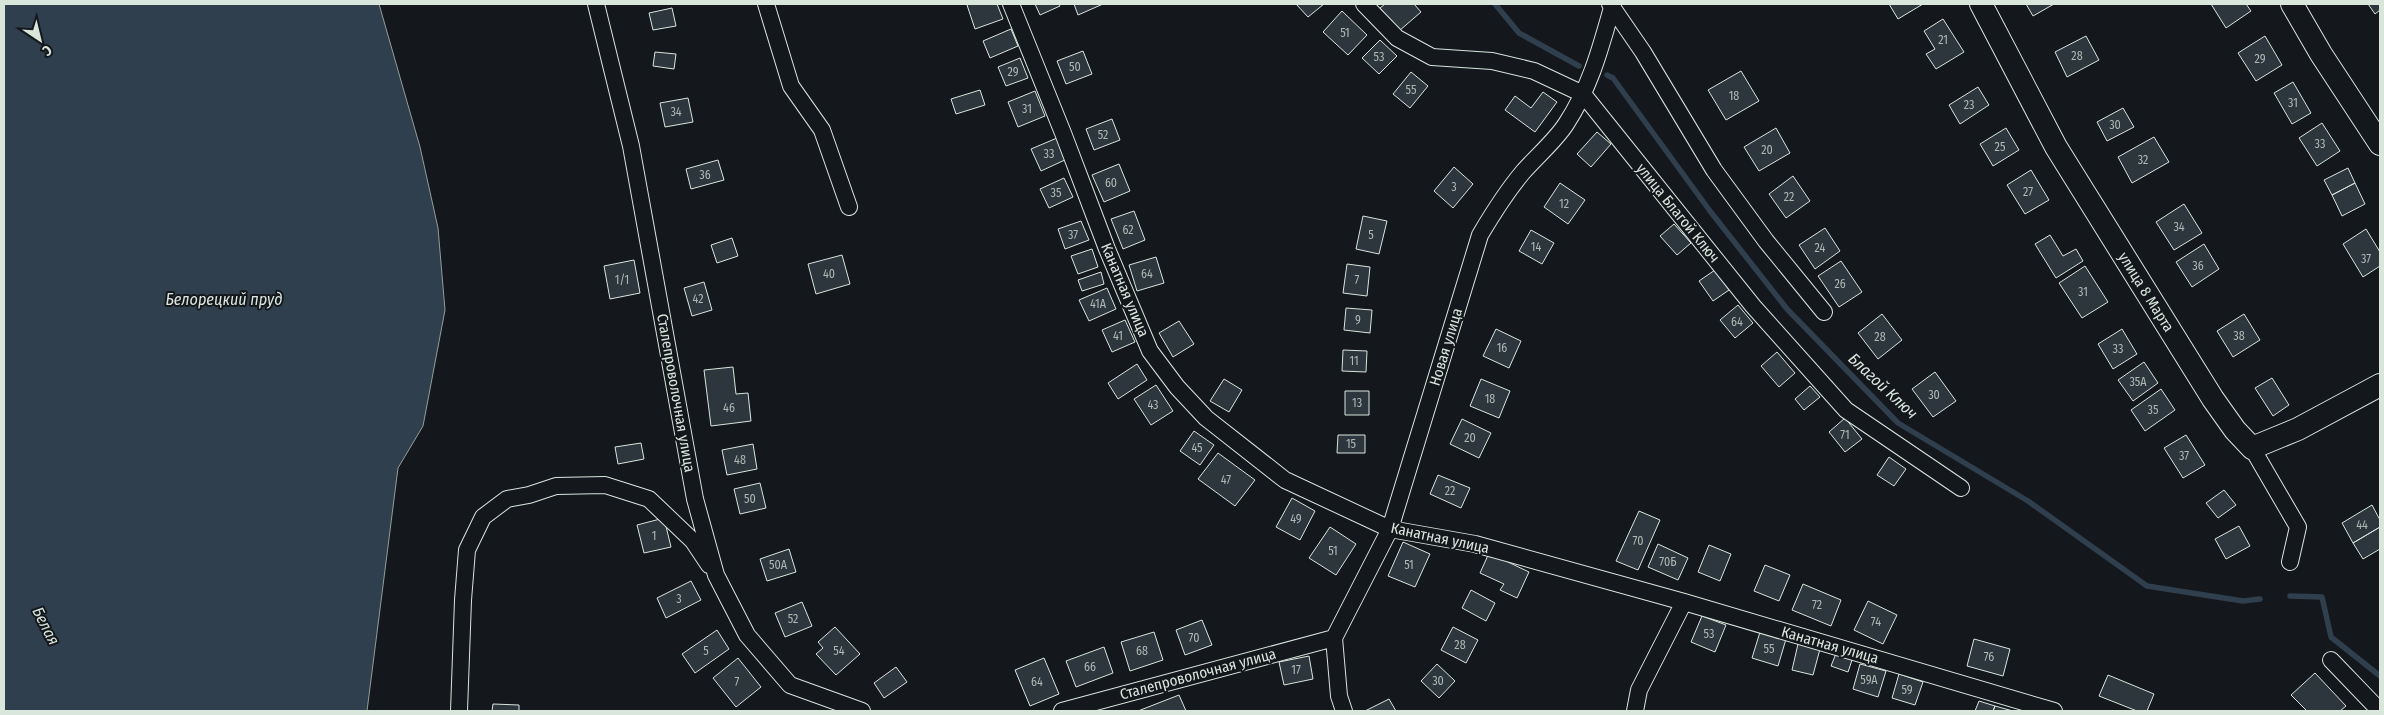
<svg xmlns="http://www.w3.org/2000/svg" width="2384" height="715" font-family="'Fira Sans Condensed',sans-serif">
<rect width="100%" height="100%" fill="#14181c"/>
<path fill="#2f3f4d" stroke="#939e99" d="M4,4H379L420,147L438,228L445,310L423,426L398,468L367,711H4Z"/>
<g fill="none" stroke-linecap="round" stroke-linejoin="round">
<path stroke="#2f3f4d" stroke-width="5.5" d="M1495,4L1519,33L1579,66
M1607,75L1613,78L1710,211L1787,309L1898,423L2028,501L2147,586L2243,601L2260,599
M2290,596L2322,597L2331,637L2380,676"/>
</g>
<path fill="#2c363c" stroke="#d8e6dc" d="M970,4H997L1003,19L975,29L967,5Z
M1035,4H1059L1060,6L1040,15Z
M1074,4H1103L1078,15Z
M1296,4H1324L1308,17Z
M1385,4H1414L1421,12L1399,31L1380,8Z
M1889,4H1923L1898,19Z
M2026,4H2054L2033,16Z
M2211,4H2246L2251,11L2226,28Z
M2368,4H2380V10L2375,14Z
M672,8L676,26L653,30L649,13Z
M1342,11L1367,35L1348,55L1323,32Z
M1943,19L1964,52L1936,69L1926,54L1935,49L1924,31Z
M1011,29L1018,46L990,58L983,41Z
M2086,36L2099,60L2067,77L2055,52Z
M2265,36L2282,65L2256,81L2238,53Z
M1380,40L1397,56L1379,74L1362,58Z
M1083,51L1092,74L1066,84L1057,61Z
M655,52L676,54L674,69L653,66Z
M1020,58L1028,78L1006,86L998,67Z
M1741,71L1759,101L1726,120L1708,90Z
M1411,72L1428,86L1410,108L1393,94Z
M2293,82L2311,113L2292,124L2274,93Z
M1978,87L1989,105L1960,124L1949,105Z
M980,90L985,105L956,114L951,99Z
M1035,91L1045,116L1018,127L1008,102Z
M1543,92L1557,102L1535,132L1505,110L1515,96L1531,108Z
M688,98L693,122L665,127L660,103Z
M2123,108L2134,127L2107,141L2097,122Z
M1112,119L1120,140L1094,150L1086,129Z
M2322,123L2340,151L2317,166L2299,138Z
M1776,128L1790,153L1759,171L1744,147Z
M2006,128L2019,150L1993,166L1980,144Z
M1597,132L1611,144L1591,167L1577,154Z
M2154,137L2169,162L2132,183L2118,157Z
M1057,138L1067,159L1041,171L1031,149Z
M718,160L724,180L691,189L686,169Z
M1119,164L1130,191L1104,202L1092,175Z
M1454,167L1473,184L1453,208L1434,191Z
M2348,168L2355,183L2332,195L2324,180Z
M2031,170L2049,200L2025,214L2007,185Z
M1793,176L1810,201L1786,218L1769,194Z
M1064,178L1073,197L1049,208L1040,189Z
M1560,183L1585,200L1568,224L1544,207Z
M2355,183L2365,204L2342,216L2332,195Z
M2184,204L2202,233L2174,250L2156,222Z
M1134,211L1145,240L1123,249L1111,219Z
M1363,216L1387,221L1379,254L1356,249Z
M1081,221L1089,240L1065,249L1058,229Z
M1674,224L1691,243L1677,255L1660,236Z
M1825,228L1840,251L1815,269L1799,245Z
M2366,229L2380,252V266L2363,277L2343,244Z
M1531,230L1554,243L1542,264L1519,251Z
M2050,235L2063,256L2076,249L2083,261L2056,278L2035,244Z
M732,238L738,256L717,263L711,245Z
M2204,244L2219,269L2192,287L2176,262Z
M1092,249L1098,267L1078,274L1071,256Z
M842,255L850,284L816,294L808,264Z
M1156,257L1164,283L1137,291L1129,265Z
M634,260L640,293L610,299L604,266Z
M1841,261L1862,292L1839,307L1818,276Z
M1347,264L1370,267L1367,296L1343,293Z
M2085,266L2108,302L2082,318L2059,283Z
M1715,270L1729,290L1713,301L1699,281Z
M1101,272L1104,284L1082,291L1078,280Z
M704,282L712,310L692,316L684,288Z
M1107,288L1116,309L1089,321L1079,300Z
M1738,305L1753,323L1735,338L1720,320Z
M1346,308L1372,310L1370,333L1344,330Z
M1882,314L1902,340L1878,359L1858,333Z
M2244,314L2260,340L2233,357L2217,331Z
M1125,320L1135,342L1112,352L1102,330Z
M1179,321L1194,344L1173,357L1159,333Z
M1496,329L1521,341L1509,368L1483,356Z
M2122,329L2137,354L2113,369L2098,344Z
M1343,350L1367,351L1366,372L1342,371Z
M1777,352L1795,373L1779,387L1761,366Z
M2144,362L2158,383L2133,401L2118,380Z
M1137,364L1147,380L1118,399L1108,383Z
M733,367L736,394L748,393L751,421L711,426L704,370Z
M1935,372L1956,401L1933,417L1912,389Z
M2272,378L2289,405L2273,416L2255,388Z
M1224,379L1242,390L1229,412L1210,401Z
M1481,379L1510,391L1499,418L1470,406Z
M1156,385L1173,411L1151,425L1134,399Z
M1810,386L1820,397L1804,410L1795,399Z
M2161,389L2175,410L2145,431L2131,410Z
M1345,391H1369V415H1345Z
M1845,418L1862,439L1845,452L1829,432Z
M1462,419L1491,433L1479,458L1450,444Z
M1194,431L1214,445L1200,465L1180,451Z
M1338,435H1365V453H1337Z
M2186,435L2205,465L2183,478L2164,448Z
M641,443L644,459L618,464L615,447Z
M753,444L757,469L727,475L722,450Z
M1218,453L1255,480L1235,506L1198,479Z
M1889,457L1906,469L1894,486L1877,475Z
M1438,475L1470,488L1461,508L1430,494Z
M760,483L766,508L740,514L734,489Z
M2224,490L2236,505L2218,518L2206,503Z
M1292,498L1315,511L1300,540L1276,527Z
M2372,505L2380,520V527L2353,543L2342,523Z
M1639,511L1660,520L1638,570L1616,561Z
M664,518L671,547L644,553L637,525Z
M2239,526L2250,546L2226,559L2215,539Z
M1330,527L1356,544L1336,575L1309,558Z
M2380,527V549L2363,559L2353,543Z
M1403,542L1430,554L1415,587L1388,576Z
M1658,544L1688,558L1678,580L1648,567Z
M1709,545L1731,554L1720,581L1698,572Z
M789,549L796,572L767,581L760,559Z
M1489,553L1529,572L1517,598L1500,590L1504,584L1480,573Z
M1765,565L1790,575L1779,601L1754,591Z
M691,581L701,600L666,618L657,598Z
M1803,584L1841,600L1831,626L1792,610Z
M1471,590L1495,603L1486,621L1462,608Z
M1868,601L1897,615L1883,644L1854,630Z
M802,602L812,626L785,637L775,613Z
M1702,616L1726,625L1715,652L1691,642Z
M1202,620L1212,645L1185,655L1176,630Z
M835,627L860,654L836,675L816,654L823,648L818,642Z
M1453,627L1478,640L1466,663L1441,650Z
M717,630L729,649L695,673L682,654Z
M1154,632L1163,660L1130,671L1121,642Z
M1760,632L1786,639L1778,666L1752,658Z
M1974,639L2010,649L2003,676L1967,666Z
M1798,644L1820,649L1813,675L1792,670Z
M1104,647L1113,673L1076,687L1066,661Z
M1837,651L1853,657L1848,672L1831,666Z
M1309,656L1313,679L1284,685L1279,662Z
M738,658L761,687L736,707L713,678Z
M1044,658L1059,694L1030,706L1015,670Z
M1437,664L1455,681L1439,698L1421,681Z
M1860,664L1886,671L1878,697L1853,689Z
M896,667L907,682L884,698L874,683Z
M2315,673L2346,706L2340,711H2307L2291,695Z
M1899,674L1923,682L1915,705L1892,698Z
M2108,675L2154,694L2147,711H2137L2099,696Z
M1179,695L1186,711H1138Z
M1389,699L1396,711H1365Z
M1979,701L1995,706L1993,711H1975Z
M493,704L519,705V711H492Z
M1995,706L2013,711H1993Z"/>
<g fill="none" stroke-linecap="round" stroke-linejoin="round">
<g stroke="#d8e6dc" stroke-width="18">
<path id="street" d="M596,4L631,146L695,499L716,575L747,635L790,685L862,711
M766,4L791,86L822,130L849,207
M1011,4L1063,133L1107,249L1150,351L1177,387L1206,418L1285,480L1390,529L1475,544L1684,602L2054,711
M1364,4L1397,38L1432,57L1492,61L1534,71L1583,94L1753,306L1846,410L1961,488
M1610,4L1643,52L1714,170L1766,241L1824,312
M2252,448L2298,527L2290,562
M2331,660L2380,711
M459,711L463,600L467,550L483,517L507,499L529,495L556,486L605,485L649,499L693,541L709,565
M1062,711L1334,638
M1344,711L1339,696L1334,638L1390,529L1480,235C1493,213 1507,191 1523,172C1537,156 1555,141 1566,124C1591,86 1601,46 1613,4
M1635,711L1639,690L1684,602"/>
</g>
<g stroke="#d8e6dc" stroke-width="24">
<path id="secondary" d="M1981,4L2056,147L2213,399L2235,430L2252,448L2298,429L2380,385
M2292,4L2321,54L2380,144"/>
</g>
<use href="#street" stroke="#14181c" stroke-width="16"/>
<use href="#secondary" stroke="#14181c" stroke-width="22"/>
</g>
<g text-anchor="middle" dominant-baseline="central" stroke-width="4" stroke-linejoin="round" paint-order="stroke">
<g font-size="12" fill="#adbab4">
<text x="1345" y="33">51</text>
<text x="1943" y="40">21</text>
<text x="2077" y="56">28</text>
<text x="1379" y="57">53</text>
<text x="2260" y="59">29</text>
<text x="1075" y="67">50</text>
<text x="1013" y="72">29</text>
<text x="1411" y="90">55</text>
<text x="1734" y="96">18</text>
<text x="2293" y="103">31</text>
<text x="1969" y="105">23</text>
<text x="1027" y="109">31</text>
<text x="676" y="112">34</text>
<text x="2115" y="125">30</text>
<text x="1103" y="135">52</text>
<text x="2320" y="144">33</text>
<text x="2000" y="147">25</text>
<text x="1767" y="150">20</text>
<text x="1049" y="154">33</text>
<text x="2143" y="160">32</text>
<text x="705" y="175">36</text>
<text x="1111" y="183">60</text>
<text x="1454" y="187">3</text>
<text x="2028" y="192">27</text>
<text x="1056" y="193">35</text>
<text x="1789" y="197">22</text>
<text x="1564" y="204">12</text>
<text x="2179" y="227">34</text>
<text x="1128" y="230">62</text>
<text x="1073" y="235">37</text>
<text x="1371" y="235">5</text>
<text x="1536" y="247">14</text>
<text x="1820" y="248">24</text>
<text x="2366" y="259">37</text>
<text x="2198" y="266">36</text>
<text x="829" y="274">40</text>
<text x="1147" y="274">64</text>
<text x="622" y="280">1/1</text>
<text x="1357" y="280">7</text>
<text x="1840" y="284">26</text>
<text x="2083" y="292">31</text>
<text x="698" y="299">42</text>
<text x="1098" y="304">41А</text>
<text x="1358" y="320">9</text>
<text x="1737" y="322">64</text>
<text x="1118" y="336">41</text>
<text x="2239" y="336">38</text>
<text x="1880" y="337">28</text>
<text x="1502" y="348">16</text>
<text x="2118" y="349">33</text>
<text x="1354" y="361">11</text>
<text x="2138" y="382">35А</text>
<text x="1934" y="395">30</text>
<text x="1490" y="399">18</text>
<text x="1357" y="403">13</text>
<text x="1153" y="405">43</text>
<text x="729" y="408">46</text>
<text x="2153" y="410">35</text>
<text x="1845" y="435">71</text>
<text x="1470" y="438">20</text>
<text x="1351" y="444">15</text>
<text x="1197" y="448">45</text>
<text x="2184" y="456">37</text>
<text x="740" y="460">48</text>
<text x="1226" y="480">47</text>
<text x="1450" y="491">22</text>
<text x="750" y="499">50</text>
<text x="1296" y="519">49</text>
<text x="2362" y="525">44</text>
<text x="654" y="536">1</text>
<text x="1638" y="541">70</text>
<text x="1333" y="551">51</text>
<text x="1668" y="562">70Б</text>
<text x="778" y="565">50А</text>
<text x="1409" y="565">51</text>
<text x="679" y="599">3</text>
<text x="1817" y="605">72</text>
<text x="793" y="619">52</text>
<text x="1876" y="622">74</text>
<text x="1709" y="634">53</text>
<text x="1194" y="638">70</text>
<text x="1460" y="645">28</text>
<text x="1769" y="649">55</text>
<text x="706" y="651">5</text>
<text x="839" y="651">54</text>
<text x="1142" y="651">68</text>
<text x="1989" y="657">76</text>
<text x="1090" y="667">66</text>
<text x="1296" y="670">17</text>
<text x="1869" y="680">59А</text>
<text x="1438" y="681">30</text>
<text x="737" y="682">7</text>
<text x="1037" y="682">64</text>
<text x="1907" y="690">59</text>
</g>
<g font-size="15" fill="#d8e6dc" stroke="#14181c">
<text transform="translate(1678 213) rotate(51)">улица Благой Ключ</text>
<text transform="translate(1125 290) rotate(67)">Канатная улица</text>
<text transform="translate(2146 292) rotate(58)">улица 8 Марта</text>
<text transform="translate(1446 347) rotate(-73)">Новая улица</text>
<text transform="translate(676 393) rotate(80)">Сталепроволочная улица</text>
<text transform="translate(1440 538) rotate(12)">Канатная улица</text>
<text transform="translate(1830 645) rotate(16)">Канатная улица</text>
<text transform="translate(1198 674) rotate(-15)">Сталепроволочная улица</text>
</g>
<g font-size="16" font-style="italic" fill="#d8e6dc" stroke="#14181c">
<text x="224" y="299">Белорецкий пруд</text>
<text transform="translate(1883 386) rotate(43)">Благой Ключ</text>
<text transform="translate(46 626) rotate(63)">Белая</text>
</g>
</g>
<rect width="2384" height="715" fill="none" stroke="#d8e6dc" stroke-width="10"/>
<g transform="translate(40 40) rotate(145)" stroke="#14181c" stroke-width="4" paint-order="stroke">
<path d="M0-4L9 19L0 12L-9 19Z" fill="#d8e6dc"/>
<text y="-8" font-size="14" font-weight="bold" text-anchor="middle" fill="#d8e6dc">С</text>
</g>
</svg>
